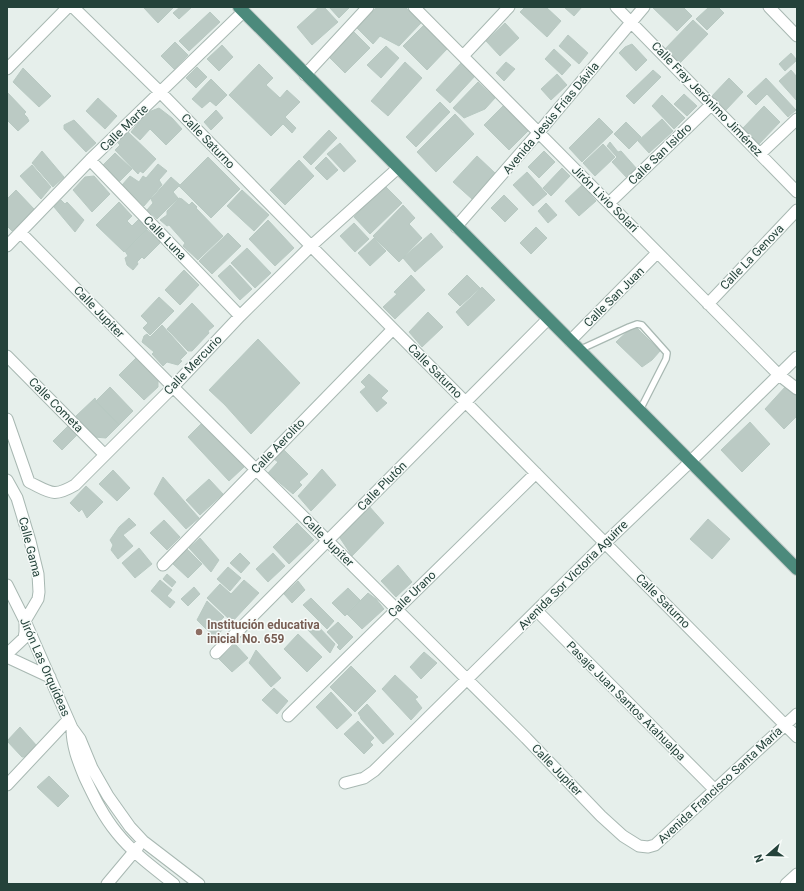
<svg xmlns="http://www.w3.org/2000/svg" width="804" height="891" font-family="Roboto,sans-serif">
<rect width="100%" height="100%" fill="#e6efeb"/>
<path fill="#bbcac4" stroke="#b8c9c2" d="M145,7H174L158,23L144,8Z
M180,7H192L179,19L173,13Z
M319,7H324L338,22L312,45L297,27Z
M329,7H350L339,18Z
M377,7H405L421,23L399,46L380,36L373,44L357,28Z
M525,7H546L561,21L547,37L520,12Z
M566,7H582L574,16L565,8Z
M652,7H683L692,16L677,31Z
M709,7H718L724,13L707,30L696,19Z
M210,12L220,22L189,51L179,41Z
M693,20L708,34L678,65L663,51Z
M505,23L519,38L500,56L486,41Z
M424,25L447,49L427,70L403,46Z
M354,32L370,48L345,73L329,57Z
M568,35L588,53L579,64L559,46Z
M175,42L188,55L174,69L161,56Z
M632,44L647,60L636,71L619,53L625,47Z
M222,45L233,57L219,71L207,59Z
M386,46L399,58L381,78L367,65Z
M554,49L571,65L562,75L545,59Z
M791,53L797,60L785,71L779,64Z
M405,62L422,78L388,116L371,101Z
M462,62L476,75L450,103L436,90Z
M506,62L515,69L504,81L496,73Z
M259,64L273,78L266,85L280,98L287,90L300,102L285,117L296,128L292,133L283,124L271,136L229,95Z
M197,67L207,77L196,88L186,78Z
M23,68L51,96L39,107L13,82Z
M653,70L661,77L634,104L626,96Z
M791,70L797,77V101L779,81Z
M557,74L567,85L551,100L541,89Z
M729,78L743,92L725,111L711,97Z
M766,78L796,110L788,117L767,94L756,105L747,96Z
M211,79L227,95L216,106L210,101L202,108L192,99Z
M478,82L495,98L485,109L464,118L453,108Z
M7,92L26,112L24,114L27,117L29,121L18,131L7,120Z
M684,94L697,106L687,116L674,104Z
M662,95L685,118L674,129L652,106Z
M98,98L117,116L105,129L86,111Z
M440,102L450,112L416,147L406,137Z
M505,104L530,129L509,150L484,125Z
M764,106L780,122L759,144L743,128Z
M159,108L172,118L182,129L166,145L150,129L140,140L131,132L146,113Z
M216,110L223,118L211,130L204,122Z
M455,114L474,134L436,172L417,152Z
M599,118L613,132L582,162L569,148Z
M662,119L673,131L649,153L638,141Z
M74,120L96,143L86,152L64,129V125Z
M626,122L641,137L629,149L614,134Z
M329,130L337,138L311,165L303,157Z
M127,131L156,159L143,173L140,171L138,174L115,150L120,145L117,142Z
M610,142L618,152L621,151L637,169L627,178L612,162L617,157L607,146Z
M340,143L356,161L344,172L327,154Z
M603,144L615,157L595,176L583,163Z
M42,151L64,177L53,187L32,163Z
M544,151L555,162L539,178L528,167Z
M115,153L132,169L119,182L112,178L101,167Z
M477,156L495,173L472,199L453,182Z
M208,157L240,189L211,218L179,186Z
M326,157L338,170L327,180L315,168Z
M299,160L314,176L285,205L270,190Z
M158,164L167,171L159,180L162,185L144,206L122,185L130,176L139,182L143,176L146,178Z
M32,165L51,187L41,199L20,176Z
M562,168L570,176L551,196L543,188Z
M527,172L547,194L533,206L513,185Z
M94,176L110,194L92,212L73,190L85,177Z
M171,177L180,185L173,192L178,198L157,219L147,210L153,203L151,199Z
M582,185L596,201L579,216L565,201Z
M385,186L402,203L370,234L354,217Z
M16,190L34,209L12,231L7,226V199Z
M242,190L269,215L254,231L227,206Z
M504,195L518,209L505,222L491,208Z
M179,198L182,199L189,205L192,202L197,207L196,208L223,236L198,260L183,246L185,243L169,225L167,226L160,220L167,215V211Z
M61,200L65,204L67,202L84,220L75,232L54,207Z
M119,202L132,216L127,221L132,226L139,219L147,229L124,252L96,225Z
M546,203L557,215L548,223L538,211Z
M403,205L415,218L409,224L422,238L399,262L373,236Z
M268,220L294,248L275,266L249,239Z
M354,223L369,239L355,252L340,236Z
M536,227L547,238L531,254L520,243Z
M147,230L161,242L144,259L142,257L137,262L138,264L133,270L127,265L125,258L128,256L125,251Z
M228,233L241,246L212,274L199,261Z
M431,233L443,247L415,272L403,258Z
M374,238L386,251L370,266L358,253Z
M247,248L271,273L255,288L231,263Z
M230,265L252,289L240,300L218,276Z
M184,270L199,285L180,305L165,290Z
M411,275L425,290L395,319L383,307L397,294L394,292Z
M467,275L480,288L460,306L448,294Z
M482,287L495,300L468,326L456,312Z
M159,297L174,311L150,335L143,328L148,323L141,316Z
M192,303L214,326L208,331L209,333L192,351H188L167,329Z
M428,312L443,327L422,347L409,332Z
M162,325L187,353L180,360L182,361L178,365L167,362L163,366L152,354L154,352L142,342L144,336L147,334L150,337Z
M636,327L660,351L652,360L642,367L616,342L631,328Z
M258,339L300,383L251,434L225,405L209,390Z
M137,357L158,378V387L144,400L119,375Z
M369,374L388,391L381,398L387,403L377,412L360,392L366,387L361,382Z
M786,386L797,396V416L784,429L765,409Z
M110,387L133,411L119,425L96,401Z
M95,398L96,401L119,425L106,438L94,437L76,416Z
M750,422L770,444L742,472L721,450Z
M202,423L244,467L229,481L188,437Z
M68,426L77,435L62,450L53,441Z
M283,449L308,474L299,482L302,485L293,494L268,473L278,462L274,459Z
M322,469L336,485L311,511L298,496Z
M113,470L130,488L117,501L99,484Z
M163,477L199,518L186,529L154,494Z
M209,479L223,494L200,515L186,500Z
M86,486L103,502L87,518L82,509L79,512L70,503Z
M368,505L384,523L352,556L338,535Z
M129,518L136,525L123,535L133,546L118,559L111,550L113,545L110,540L119,527Z
M708,519L730,539L712,559L690,539Z
M164,520L180,537L167,550L150,533Z
M297,523L314,540L289,564L273,547Z
M200,538L219,560L211,572L189,548Z
M139,548L152,564L135,578L122,563Z
M187,549L202,564L188,578L173,564Z
M240,553L250,563L241,573L230,563Z
M273,553L285,566L268,582L256,569Z
M398,565L412,582L396,597L381,581Z
M228,567L241,578L230,591L217,579Z
M167,574L176,582L172,587L163,579Z
M160,580L172,590L167,596L175,602L170,608L151,591Z
M244,580L259,593L232,622L207,598L220,584L231,594Z
M298,581L305,590L292,603L284,594Z
M194,587L200,594L188,606L181,599Z
M348,588L360,600L345,616L332,603Z
M368,593L376,599L384,609L362,629L347,614Z
M311,598L334,621L327,629L303,605Z
M207,601L224,617L218,623L223,629L215,638L197,620Z
M314,622L335,644L330,653L307,629Z
M338,622L353,637L340,650L337,647L339,645L327,632Z
M298,634L322,657L307,672L284,649Z
M235,644L248,658L232,672L219,659Z
M256,650L281,678L271,687L249,663Z
M424,652L437,663L421,679L410,667Z
M351,666L376,691L355,712L330,687Z
M395,675L418,697L415,699L422,708L411,720L382,689Z
M274,688L288,701L277,714L262,700Z
M331,692L352,715L337,729L316,707Z
M367,704L394,734L383,744L361,719L360,716L358,713Z
M358,721L374,738L370,742L373,745L364,754L344,734Z
M20,727L37,746L25,757H22L7,741Z
M49,776L69,796L58,807L37,787Z"/>
<g fill="none" stroke-linecap="round" stroke-linejoin="round">
<g stroke="#a8b8b2" stroke-width="8">
<path id="service" d="M579,350L629,327L637,324L642,325L667,353L666,359L640,410"/>
</g>
<g stroke="#a8b8b2" stroke-width="13">
<path id="minor" d="M73,7L161,93L311,246L797,737
M414,7L779,375L797,389
M616,7L797,192
M769,7L797,36
M463,56L509,7
M7,69L68,7
M305,75L368,7
M760,154L797,119
M90,160L240,316
M609,203L712,104
M456,227L539,132L644,7
M21,233L173,387L526,738L601,816L623,836L639,846L648,847L655,845L797,714
M7,246L90,160L243,12
M708,304L797,210
M570,341L657,253
M7,356L104,454
M7,419L29,482C50,492 53,498 75,485L173,387L240,316L311,246L398,168
M7,480L17,498L30,541L38,574L39,592L38,599L25,621V632L24,638L7,654
M163,565L393,329
M7,585L25,621L72,728L80,739L92,768L108,796L130,827L143,841L199,884
M537,611L715,790
M216,653L548,319
M7,657L50,677
M288,716L536,473
M72,728C72,746 78,761 85,778C94,797 103,816 117,833C133,853 154,868 174,884
M345,783L364,778L374,771L605,543L690,462L797,357
M7,785L68,720
M107,884L138,847
M786,884L797,874"/>
</g>
<g stroke="#c2cac8" stroke-width="14">
<path id="trunk" d="M239,7L797,569"/>
</g>
<use href="#service" stroke="#fff" stroke-width="5.5"/>
<use href="#minor" stroke="#fff" stroke-width="11"/>
<use href="#trunk" stroke="#4c8a7c" stroke-width="12"/>
</g>
<circle fill="#8d6e63" stroke="#f7fbf9" stroke-width="1.5" cx="199" cy="632" r="4"/>
<g text-anchor="middle" dominant-baseline="central" stroke-width="3" stroke-linejoin="round" paint-order="stroke">
<g font-size="12" fill="#24423a" stroke="#f7fbf9">
<text transform="translate(707 99) rotate(46)">Calle Fray Jerónimo Jiménez</text>
<text transform="translate(551 118) rotate(-50)">Avenida Jesús Frias Dávila</text>
<text transform="translate(124 128) rotate(-44)">Calle Marte</text>
<text transform="translate(208 141) rotate(46)">Calle Saturno</text>
<text transform="translate(660 154) rotate(-44)">Calle San Isidro</text>
<text transform="translate(605 199) rotate(45)">Jirón Livio Solari</text>
<text transform="translate(165 238) rotate(46)">Calle Luna</text>
<text transform="translate(752 257) rotate(-46)">Calle La Genova</text>
<text transform="translate(614 297) rotate(-45)">Calle San Juan</text>
<text transform="translate(99 312) rotate(46)">Calle Jupiter</text>
<text transform="translate(193 365) rotate(-46)">Calle Mercurio</text>
<text transform="translate(435 371) rotate(45)">Calle Saturno</text>
<text transform="translate(56 405) rotate(45)">Calle Cometa</text>
<text transform="translate(278 446) rotate(-46)">Calle Aerolito</text>
<text transform="translate(382 486) rotate(-45)">Calle Plutón</text>
<text transform="translate(328 541) rotate(45)">Calle Jupiter</text>
<text transform="translate(30 547) rotate(76)">Calle Gama</text>
<text transform="translate(573 575) rotate(-45)">Avenida Sor Victoria Aguirre</text>
<text transform="translate(412 594) rotate(-44)">Calle Urano</text>
<text transform="translate(663 601) rotate(45)">Calle Saturno</text>
<text transform="translate(45 667) rotate(66)">Jirón Las Orquídeas</text>
<text transform="translate(626 701) rotate(45)">Pasaje Juan Santos Atahualpa</text>
<text transform="translate(557 770) rotate(46)">Calle Jupiter</text>
<text transform="translate(720 785) rotate(-43)">Avenida Francisco Santa María</text>
</g>
<g font-size="12" font-weight="bold" fill="#785e54" stroke="#f7fbf9" text-anchor="start">
<text x="207" y="625">Institución educativa<tspan x="207" dy="14">inicial No. 659</tspan></text>
</g>
</g>
<rect width="804" height="891" fill="none" stroke="#24423a" stroke-width="16"/>
<g transform="translate(768 855) rotate(250)" stroke="#f7fbf9" stroke-width="3" paint-order="stroke">
<path d="M0-3L7 15L0 10L-7 15Z" fill="#24423a"/>
<text y="-6" font-size="11" font-weight="bold" text-anchor="middle" fill="#24423a">N</text>
</g>
</svg>
